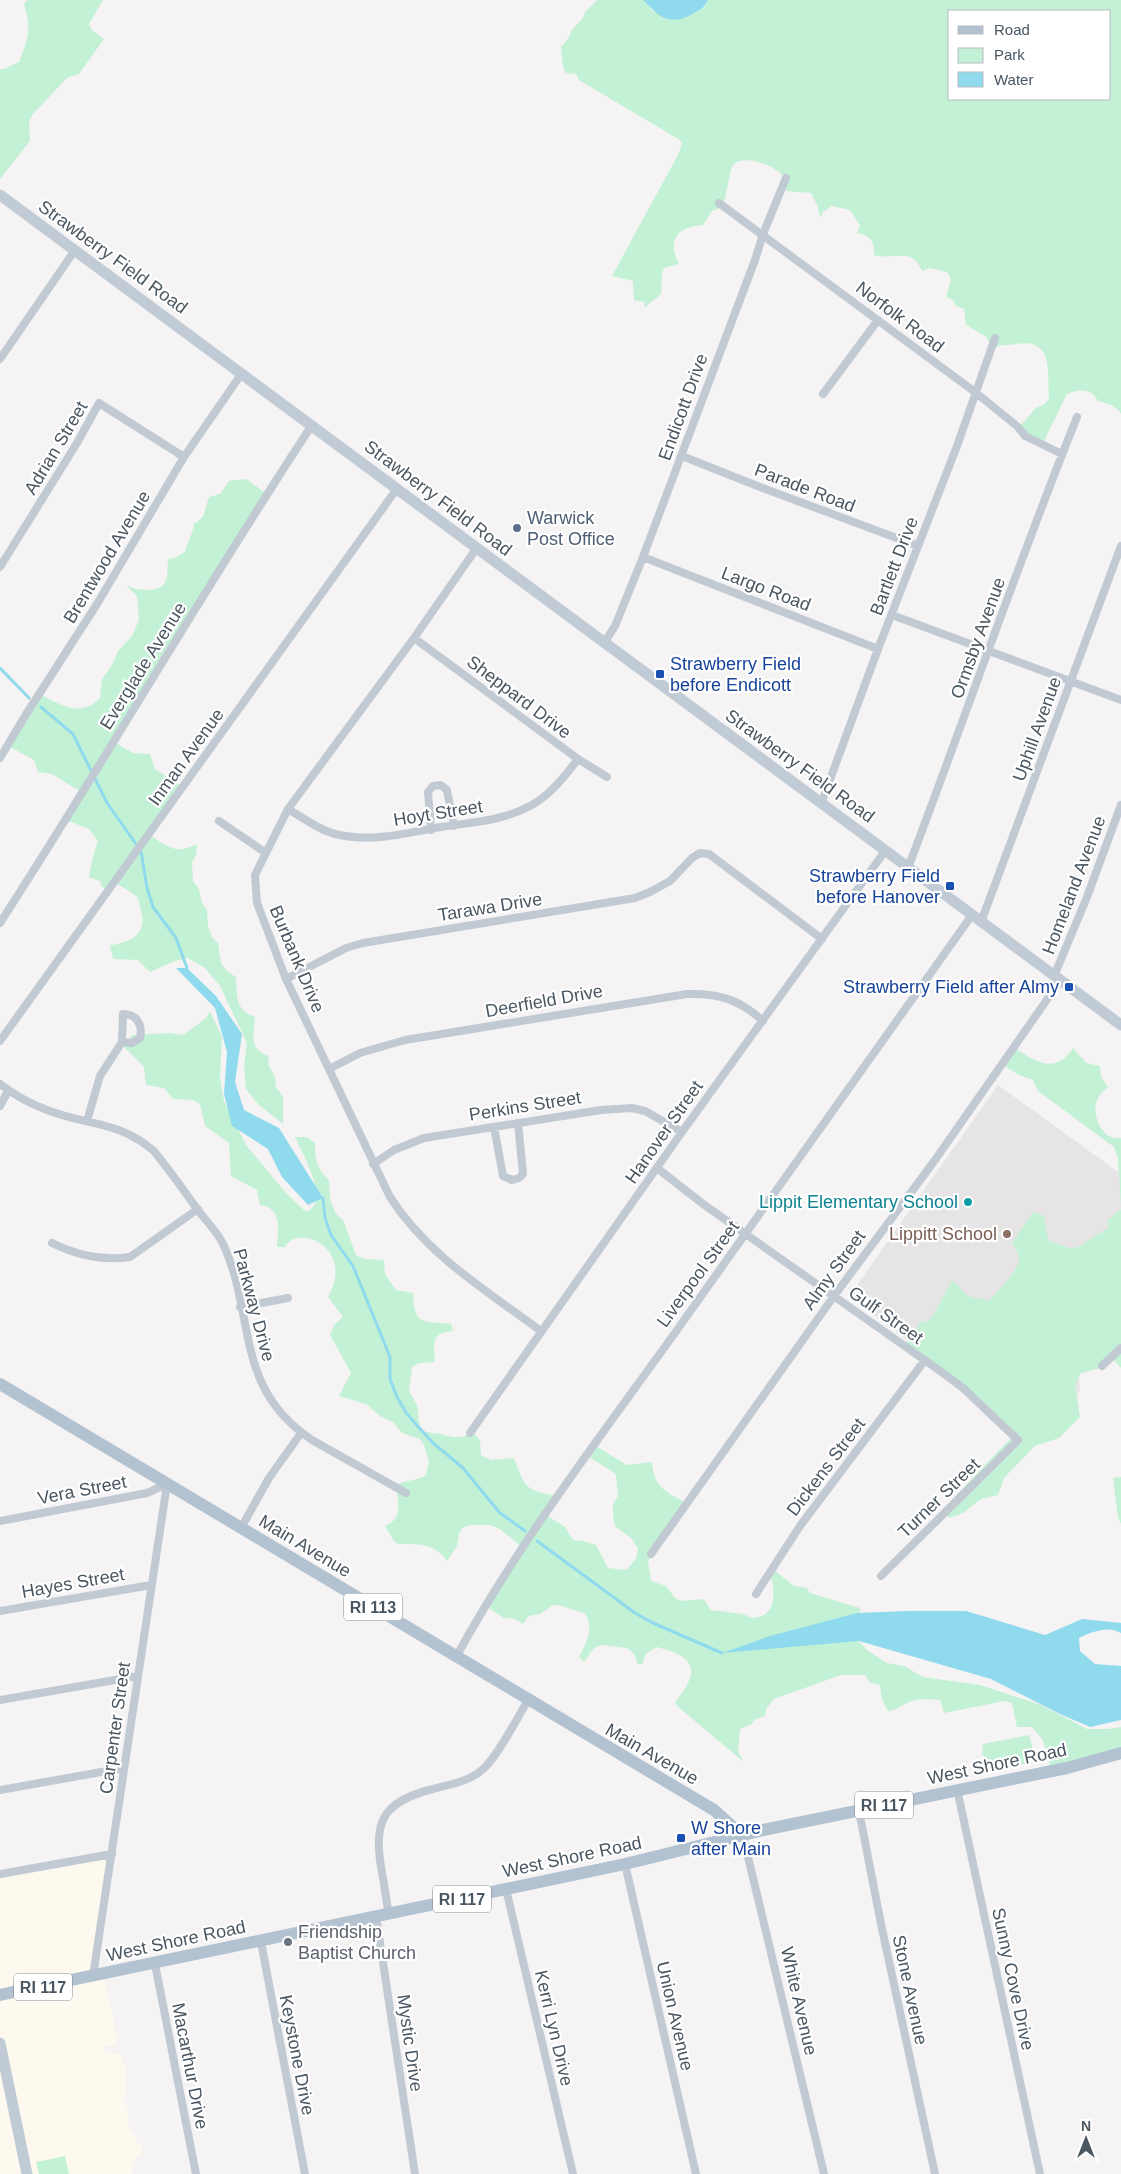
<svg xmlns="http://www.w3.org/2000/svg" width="1121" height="2174" font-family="Arial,sans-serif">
<rect width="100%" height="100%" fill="#f5f3f3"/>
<path fill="#fdf9ef" d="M108,1859L95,1967L104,1976L117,2037L115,2045L103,2047L107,2052L121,2055L122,2061L127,2069L124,2102L128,2109L129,2128L142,2148L141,2153L136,2156L132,2164V2174H0V1879Z"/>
<path fill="#e6e4e5" d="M998,1085L1121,1174V1335L1079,1375L1080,1391L1034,1444L850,1295Z"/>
<path fill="#c3f1d5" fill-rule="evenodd" d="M27,0H103L89,24L92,30L104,39L79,74L67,78L33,114L29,121L30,141L0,179V69H4L19,62C28,39 32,29 24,4Z
M597,0H643L654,12L705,7L708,0H1121V414C1117,406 1106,403 1098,401C1091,388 1079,389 1067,394L1044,441L1031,439L1019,427L1036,408L1046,403L1049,398C1047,371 1054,338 1016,344C1008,346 1001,343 994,349L985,336L966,325L964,309L956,306L953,300L946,297L951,279L947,272L930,268L922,271C912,246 894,261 874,255C875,242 870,235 857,233L860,226L850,210L832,206L823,212L820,218L818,207L811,193L786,191C786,187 786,183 785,179C779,166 744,153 733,165C730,169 726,198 723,207L712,211L703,225C678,227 666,239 679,264L664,268L662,274L661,294L644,308L645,302L634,300L633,281L612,276L679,153L682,143L680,140L579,80L576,74L566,73L563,67L561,47L570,36L571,31L582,19L585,12ZM950,11H1110V99H950Z
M246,479L267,494L116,743L133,753L150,754L155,769L181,786L151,836C169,847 176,855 197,844L196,855L192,863L193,881L199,889L202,903L207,910L208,927L212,937L218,943L221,963L228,972L236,977C237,996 235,1010 255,1017C254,1035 248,1048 268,1056L269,1066L275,1077L276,1087L283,1097V1124L258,1104L246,1089L244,1065L247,1043L220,986L205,968L188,958L175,961L150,972L138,960L113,959L110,945C130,943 148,934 141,911C140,906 139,899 136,896C130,891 122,887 115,883L107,890L100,885L102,882L89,877L93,856L98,841L89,829L66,820L81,792L52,774L38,772L34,760L10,747L41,695C61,705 81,718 100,698L102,679L112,665L118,651L132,636L139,620L137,596L126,585C134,589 139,590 148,590C170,589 167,576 168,559L175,558L185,552C187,542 193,534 194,524L203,517L209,497L220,494L229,481Z
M210,1011L222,1037L220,1077L224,1101L246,1145L286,1193L304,1210L309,1211C311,1209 315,1204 316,1201C320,1185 302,1152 295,1137H307L315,1143C315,1160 317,1169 329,1180L330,1200L336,1214L343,1220L356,1255L364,1259L384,1260L385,1274L396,1290L413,1293C415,1327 421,1320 451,1324L453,1331C430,1333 434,1343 435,1362L419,1363L412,1367L409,1391L417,1405L420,1430C429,1434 435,1432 444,1435C455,1438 463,1439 473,1431L480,1441L481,1455L491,1460L514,1458C525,1488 526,1491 558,1496L546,1515L565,1527L573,1540L583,1541L596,1545L608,1568L626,1570L636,1559L638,1549L632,1539L615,1526L613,1514V1504L618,1496L616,1474L586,1455L594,1445L627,1465L652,1462C654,1489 667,1492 688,1504L648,1561L651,1581L666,1586L675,1598L682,1601L704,1599L711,1610L743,1614L752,1618C756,1617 761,1617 764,1615C776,1609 775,1586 770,1577L774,1570L794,1586L807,1588L810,1593L860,1608L859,1618L852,1634L867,1650L887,1663L904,1666L923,1677L980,1685L1041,1705L1087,1729H1108L1121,1727V1755L1052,1772L1043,1740L1032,1727H1017L1012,1703L1004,1701L944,1713L940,1700C929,1699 916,1698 907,1703C899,1707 897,1710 888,1711L882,1700L880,1685L870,1683L865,1675H841L774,1699L766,1709L765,1716L754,1720L752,1724L740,1729L738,1752L744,1762L677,1706L675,1702C702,1670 695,1656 656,1647L646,1654L642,1664H638L634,1654L627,1648L601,1645L593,1649L584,1662L579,1657C587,1641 594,1630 585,1613C573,1611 564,1605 553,1605L540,1614L529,1616L523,1624L515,1619L504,1618L487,1607L522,1547L500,1529L490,1525H471L463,1527L459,1534L457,1546L447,1561C435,1543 418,1544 398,1544L394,1541L385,1526C388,1524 393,1522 395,1519C401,1511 398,1494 395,1486C405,1479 416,1482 426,1475L429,1461L424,1445L420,1439L402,1433L393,1422L380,1416L366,1404L339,1396L351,1373L330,1335L334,1325L343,1317L328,1297C356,1248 298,1223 285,1247H277C278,1229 283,1208 260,1205L257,1190L231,1176L229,1143L205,1126L200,1104L193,1100L173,1099L164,1088L146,1085L144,1067L123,1046L132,1035L170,1033L183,1035L205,1019Z
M1015,1048C1036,1062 1055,1075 1073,1048L1086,1063L1100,1066L1101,1077L1108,1087C1093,1098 1092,1112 1101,1128C1104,1131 1105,1135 1109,1136C1113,1138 1117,1138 1121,1138V1206L1118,1159L1114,1147L1038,1091L1033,1080L1019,1075L1003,1065Z
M1121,1209V1368L1112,1358L1101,1368L1081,1373L1075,1384L1080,1417L1059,1438L1035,1446L1004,1478L998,1495L981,1499L963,1513L949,1518L942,1510L1012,1437L965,1389L905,1344L921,1321L928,1322L932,1317L952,1281C959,1284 961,1291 967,1295C974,1300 981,1296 987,1301C995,1297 1017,1270 1019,1261C1020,1255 1015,1248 1012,1243L1033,1212L1044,1216L1048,1240L1069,1248L1078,1247L1108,1228V1220Z
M1121,1477V1524L1118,1518L1113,1478Z
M1029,1735L1036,1759L1028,1761L1029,1763L1018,1765L1020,1760L1011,1758L986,1762L985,1756L982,1755L983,1744Z
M65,2156L69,2174H39L36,2162Z"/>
<path fill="#90daee" d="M643,0H708C705,7 701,9 694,13C671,27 660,18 643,0Z
M176,968H187L216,996L242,1034L235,1082L244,1110L279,1128L323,1198L308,1205L282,1177L268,1149L232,1126L224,1094L227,1052L215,1008Z
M906,1611H966L1045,1635L1082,1619L1121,1623V1633C1108,1625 1091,1632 1079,1638L1080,1651L1095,1664L1121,1666V1720L1090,1727L1060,1714L991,1679L859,1641L722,1653L770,1636L857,1613Z"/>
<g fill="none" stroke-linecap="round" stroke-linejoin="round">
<path stroke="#90daee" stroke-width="3" d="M0,668L29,698
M41,707L73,734L107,803L141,851L147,888L153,907L176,938L187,968
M323,1198L325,1218L331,1235L353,1266L390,1357V1379L397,1397L407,1414L433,1443L463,1468L499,1512L525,1531
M537,1541L635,1613L653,1623L722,1653"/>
<path stroke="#c1cad2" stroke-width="8" d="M719,203L975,392L1018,427L1025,436L1062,454
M0,359L75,250
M823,394L878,320
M682,456L760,487L918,546
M476,549L414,638L288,809L255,875L257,903L286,979L390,1197C427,1255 487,1291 541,1331
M643,557L878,649
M0,567L77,443L99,403L184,457
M892,615L1121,700
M414,638L578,759L607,777
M604,643L615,626L643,557L755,260L763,234L786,178
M0,758L25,716L97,604L184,457L242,373
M821,804L878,649L957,446L995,338
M288,809C303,818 319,830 335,834C371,843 406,833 441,827C473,822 503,821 532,805C551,794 565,776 578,759
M219,821L266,853
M431,830L428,792L433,786L441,785L447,790L454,826
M908,868C965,718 1017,566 1077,417
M981,922L1121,546
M0,923C106,759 204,589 312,425
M1054,976L1087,897L1121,805
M286,979L346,948L363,943L635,898L650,892L670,881L692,858L700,853L709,854L822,939
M0,1041L396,490
M329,1069L360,1053L405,1040L687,994C718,993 739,999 763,1021
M0,1084C14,1095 31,1104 47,1110C88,1126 117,1120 154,1151C169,1170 183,1189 197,1209C206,1221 218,1232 224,1246C256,1318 234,1388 312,1440L406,1493
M0,1106L8,1091
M87,1121L100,1076L122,1042L132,1043L140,1038C143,1025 137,1014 123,1014L122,1042
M494,1127L503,1176L512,1180L519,1178L523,1174L518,1123
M373,1164L394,1150L424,1138L601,1110L632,1108L645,1111L682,1132
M657,1168L703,1204L943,1373L963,1388L1018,1440L881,1576
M52,1243C76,1255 103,1261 130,1257L198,1209
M240,1307L288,1298
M1102,1366L1121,1348
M470,1433L682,1132L885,851
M0,1521L147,1493L167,1484
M241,1528L269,1478L301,1433
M651,1554L834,1296L935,1160L1060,981
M756,1594L800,1526L925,1360
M0,1611L151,1585
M456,1657C518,1544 597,1441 672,1337C772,1196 872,1055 972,915
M0,1700L138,1676
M957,1789L1040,2174
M0,1790L124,1768
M859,1811L881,1924L935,2174
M743,1836L824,2174
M625,1864L696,2174
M0,1874L112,1854
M506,1889L573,2174
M389,1914C386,1901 385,1887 382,1873C373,1822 381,1802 433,1789C450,1784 468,1782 482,1770C496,1759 518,1717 528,1700
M376,1916L415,2174
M261,1942L305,2174
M155,1964L196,2174
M93,1976L167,1484"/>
<path stroke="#c1cbd6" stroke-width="11" d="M0,195L1121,1025
M0,2043L27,2174"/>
<path stroke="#b3c2d1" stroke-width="12" d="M0,1384L714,1810L743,1836
M0,1995L625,1864L763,1830L1067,1768L1121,1753"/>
</g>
<circle fill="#5c6f8a" stroke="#fff" stroke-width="2" cx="517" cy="528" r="5"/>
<g fill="#1a4fb4" stroke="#fff" stroke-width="2">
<rect x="655" y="669" width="10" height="10" rx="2.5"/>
<rect x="945" y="881" width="10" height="10" rx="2.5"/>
<rect x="1064" y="982" width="10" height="10" rx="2.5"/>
<rect x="676" y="1833" width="10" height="10" rx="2.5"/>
</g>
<circle fill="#0f9aa8" stroke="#fff" stroke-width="2" cx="968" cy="1202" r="5"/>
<circle fill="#8d6e63" stroke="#fff" stroke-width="2" cx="1007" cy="1234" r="5"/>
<circle fill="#6b7280" stroke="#fff" stroke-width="2" cx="288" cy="1942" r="5"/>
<g text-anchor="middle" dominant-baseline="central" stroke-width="4.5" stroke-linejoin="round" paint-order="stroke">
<g fill="#fff" stroke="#808990" stroke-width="1">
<rect x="344" y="1593.5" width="58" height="27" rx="4"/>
<rect x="855" y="1791.5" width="58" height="27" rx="4"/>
<rect x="433" y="1885.5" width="58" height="27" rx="4"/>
<rect x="14" y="1973.5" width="58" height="27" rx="4"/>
</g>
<g font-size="16" font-weight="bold" fill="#4a5661">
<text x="373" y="1607">RI 113</text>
<text x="884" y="1805">RI 117</text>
<text x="462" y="1899">RI 117</text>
<text x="43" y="1987">RI 117</text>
</g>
<g font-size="18" fill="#4a5661" stroke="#fff">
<text transform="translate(113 257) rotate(36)">Strawberry Field Road</text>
<text transform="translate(900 317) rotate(37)">Norfolk Road</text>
<text transform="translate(683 407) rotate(-70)">Endicott Drive</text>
<text transform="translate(56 448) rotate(-59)">Adrian Street</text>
<text transform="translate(805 488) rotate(21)">Parade Road</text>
<text transform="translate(438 498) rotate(37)">Strawberry Field Road</text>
<text transform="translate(107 557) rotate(-59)">Brentwood Avenue</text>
<text transform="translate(894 566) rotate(-69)">Bartlett Drive</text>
<text transform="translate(766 589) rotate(21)">Largo Road</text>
<text transform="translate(978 638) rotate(-70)">Ormsby Avenue</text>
<text transform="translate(143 666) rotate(-58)">Everglade Avenue</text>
<text transform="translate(519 697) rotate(37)">Sheppard Drive</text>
<text transform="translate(1037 729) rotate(-70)">Uphill Avenue</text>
<text transform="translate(186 757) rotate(-54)">Inman Avenue</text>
<text transform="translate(800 766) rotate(36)">Strawberry Field Road</text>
<text transform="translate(438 813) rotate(-9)">Hoyt Street</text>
<text transform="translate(1074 885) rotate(-69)">Homeland Avenue</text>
<text transform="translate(490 907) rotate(-9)">Tarawa Drive</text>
<text transform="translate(297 959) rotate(67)">Burbank Drive</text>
<text transform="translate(544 1001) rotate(-10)">Deerfield Drive</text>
<text transform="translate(525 1106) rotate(-9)">Perkins Street</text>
<text transform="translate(664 1132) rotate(-55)">Hanover Street</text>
<text transform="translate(834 1270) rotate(-54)">Almy Street</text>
<text transform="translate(698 1274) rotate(-54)">Liverpool Street</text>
<text transform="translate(254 1305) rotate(75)">Parkway Drive</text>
<text transform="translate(886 1315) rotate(35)">Gulf Street</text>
<text transform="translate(826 1467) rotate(-53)">Dickens Street</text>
<text transform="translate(82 1490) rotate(-11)">Vera Street</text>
<text transform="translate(939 1498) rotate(-44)">Turner Street</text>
<text transform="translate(305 1546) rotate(31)">Main Avenue</text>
<text transform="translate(73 1583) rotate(-10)">Hayes Street</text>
<text transform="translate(115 1728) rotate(-82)">Carpenter Street</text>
<text transform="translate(652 1754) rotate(30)">Main Avenue</text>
<text transform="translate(997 1764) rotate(-12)">West Shore Road</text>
<text transform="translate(572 1857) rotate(-12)">West Shore Road</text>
<text transform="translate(176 1941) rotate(-12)">West Shore Road</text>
<text transform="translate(1013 1979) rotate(78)">Sunny Cove Drive</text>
<text transform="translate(910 1990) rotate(78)">Stone Avenue</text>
<text transform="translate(799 2001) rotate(77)">White Avenue</text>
<text transform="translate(675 2016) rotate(77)">Union Avenue</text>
<text transform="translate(554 2028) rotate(77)">Kerri Lyn Drive</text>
<text transform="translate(410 2043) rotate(82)">Mystic Drive</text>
<text transform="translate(297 2055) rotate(79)">Keystone Drive</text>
<text transform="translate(190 2066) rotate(79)">Macarthur Drive</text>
</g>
<g font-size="18" fill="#4e5e75" stroke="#fff" text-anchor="start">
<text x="527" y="518">Warwick<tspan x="527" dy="21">Post Office</tspan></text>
</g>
<g font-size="18" fill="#164399" stroke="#fff" text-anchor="start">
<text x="670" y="664">Strawberry Field<tspan x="670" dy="21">before Endicott</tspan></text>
<text x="940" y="876" text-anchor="end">Strawberry Field<tspan x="940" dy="21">before Hanover</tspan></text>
<text x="1059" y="987" text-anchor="end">Strawberry Field after Almy</text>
<text x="691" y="1828">W Shore<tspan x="691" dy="21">after Main</tspan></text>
</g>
<g font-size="18" fill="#0d838f" stroke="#fff" text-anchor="end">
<text x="958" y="1202">Lippit Elementary School</text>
</g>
<g font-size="18" fill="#785e54" stroke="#fff" text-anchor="end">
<text x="997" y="1234">Lippitt School</text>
</g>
<g font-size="18" fill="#5b616d" stroke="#fff" text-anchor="start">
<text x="298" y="1932">Friendship<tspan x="298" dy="21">Baptist Church</tspan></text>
</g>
</g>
<rect x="948" y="10" width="162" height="90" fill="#ffffff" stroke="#b7bbc0"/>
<rect x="958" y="26" width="25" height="8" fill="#b3c2d1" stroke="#b7bbc0"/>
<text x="994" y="35" font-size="15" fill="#4a5661">Road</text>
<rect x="958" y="48" width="25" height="15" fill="#c3f1d5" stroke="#b7bbc0"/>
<text x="994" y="60" font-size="15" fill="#4a5661">Park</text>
<rect x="958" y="72" width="25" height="15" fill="#90daee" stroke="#b7bbc0"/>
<text x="994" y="85" font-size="15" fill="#4a5661">Water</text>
<g transform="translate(1086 2139)" stroke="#ffffff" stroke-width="4" paint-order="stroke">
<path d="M0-4L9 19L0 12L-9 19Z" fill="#4a5661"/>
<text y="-8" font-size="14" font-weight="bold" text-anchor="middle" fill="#4a5661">N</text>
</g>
</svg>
